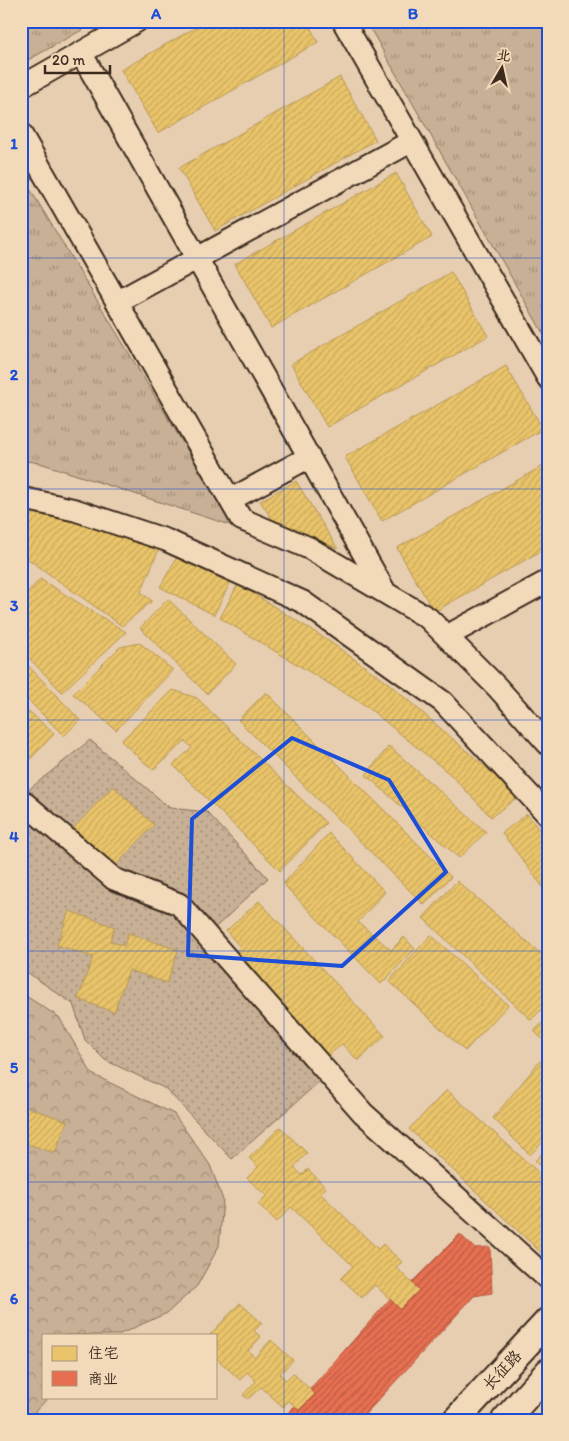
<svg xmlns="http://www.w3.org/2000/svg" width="569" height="1441" font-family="Itim,'LXGW WenKai TC',sans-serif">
<defs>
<pattern id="grass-tufts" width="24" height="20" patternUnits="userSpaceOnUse" patternTransform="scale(1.25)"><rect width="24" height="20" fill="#c7b095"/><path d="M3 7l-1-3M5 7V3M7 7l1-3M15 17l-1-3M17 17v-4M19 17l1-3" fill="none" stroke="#a38f79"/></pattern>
<pattern id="forest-crowns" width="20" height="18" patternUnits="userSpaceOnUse" patternTransform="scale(1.25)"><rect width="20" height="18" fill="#c7b095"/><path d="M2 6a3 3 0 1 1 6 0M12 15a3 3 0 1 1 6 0" fill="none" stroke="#a38f79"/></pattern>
<pattern id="park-dots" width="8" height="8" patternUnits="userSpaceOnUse" patternTransform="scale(1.25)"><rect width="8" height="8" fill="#c7b095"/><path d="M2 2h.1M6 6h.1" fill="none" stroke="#a38f79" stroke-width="1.8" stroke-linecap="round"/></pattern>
<pattern id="homes-hatch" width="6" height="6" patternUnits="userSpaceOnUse" patternTransform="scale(1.25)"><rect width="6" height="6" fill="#e9c46a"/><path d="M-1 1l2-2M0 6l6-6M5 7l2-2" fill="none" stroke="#c9a95b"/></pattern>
<pattern id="shops-hatch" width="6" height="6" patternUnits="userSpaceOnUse" patternTransform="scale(1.25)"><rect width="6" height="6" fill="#e76f51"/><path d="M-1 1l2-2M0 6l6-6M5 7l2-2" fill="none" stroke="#bc5b43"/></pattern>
</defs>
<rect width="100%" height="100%" fill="#e7ceb0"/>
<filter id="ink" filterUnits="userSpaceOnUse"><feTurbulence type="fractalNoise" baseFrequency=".02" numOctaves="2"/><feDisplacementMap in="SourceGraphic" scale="10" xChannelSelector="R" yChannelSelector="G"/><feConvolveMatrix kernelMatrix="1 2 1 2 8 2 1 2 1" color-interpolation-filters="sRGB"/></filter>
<g filter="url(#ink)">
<path fill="url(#grass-tufts)" stroke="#816d5a" d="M21,21H98L21,64Z
M366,21H548V342Z
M21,174L233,526L40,463L21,460Z"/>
<path fill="url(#forest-crowns)" stroke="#816d5a" d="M21,993L59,1017L92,1074L174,1114L210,1165L223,1200L219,1246L197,1286L167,1313L118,1335H44V1397H49L27,1420H21Z"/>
<path fill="url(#park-dots)" stroke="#816d5a" d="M90,740L170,808L207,812L268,878L201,941L320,1081L232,1159L166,1089L105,1060L85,1040L73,1004L21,968V796Z"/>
<path fill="url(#homes-hatch)" stroke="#b59653" d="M207,21H307L318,42L158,133L121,70Z
M340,77L376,140L215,231L179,168Z
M396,173L432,237L271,328L235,264Z
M451,272L488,336L327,427L291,364Z
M506,366L543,429L382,521L345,457Z
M548,463V547L434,612L397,548Z
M296,481L338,549L272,519L260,501Z
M24,505L161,544L141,592L152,601L122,626L21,554V511Z
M177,557L230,583L214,615L160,587Z
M40,579L126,632L62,692L21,650V600Z
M238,584L326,639L388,683L519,796L491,817L451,775L366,706L220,618Z
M168,599L236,664L207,694L140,628Z
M140,643L173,670L116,730L73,694L120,647Z
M21,658L80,720L64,736L21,693Z
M173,690L197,698L326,823L280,871L173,765L192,748L185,741L153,770L121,741Z
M266,692L451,877L424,905L238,720Z
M21,704L54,734L21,769Z
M389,746L486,832L459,858L366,775Z
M113,786L154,825L115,866L74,828Z
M527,814L548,841V894L502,833Z
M329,833L385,892L358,922L391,950L404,937L415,949L381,984L283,884Z
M457,881L548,960V1003L531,1020L423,918Z
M259,901L385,1036L358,1061L342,1044L327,1057L232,955L240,947L226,931Z
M69,911L115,927L110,941L124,946L128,933L178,950L167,983L129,970L114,1012L78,999L93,957L57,945Z
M431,935L508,1005L465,1051L389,981Z
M548,1017V1045L534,1031Z
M540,1061L548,1068V1137L530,1155L493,1118Z
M447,1090L548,1181V1259L409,1129Z
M21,1105L67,1121L55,1153L21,1142Z
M280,1127L307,1153L294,1167L302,1175L308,1169L326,1188L320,1193L378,1249L383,1244L402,1262L396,1267L419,1290L400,1309L375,1285L362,1298L341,1278L353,1266L291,1207L277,1222L258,1204L266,1196L247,1178L258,1167L249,1158Z
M548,1147V1172L535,1161Z
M240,1303L262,1323L254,1331L261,1337L248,1351L255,1357L271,1340L293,1360L280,1374L286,1380L293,1373L315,1394L299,1410L289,1401L283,1407L261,1387L248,1399L243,1395L256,1381L247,1372L240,1380L216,1358V1347L219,1345L216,1342V1335H210Z"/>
<path fill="url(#shops-hatch)" stroke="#b35a42" d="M460,1234L474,1248L490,1247L492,1293L474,1296L360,1420H282L294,1406L299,1410L315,1394L310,1389L390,1299L400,1309L419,1290L412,1282Z"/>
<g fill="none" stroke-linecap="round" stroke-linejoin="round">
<g stroke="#3b2a1e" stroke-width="25">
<path id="minor" d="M343,21L548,378
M81,53L384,590
M21,87L137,21
M21,134L241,519L309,548L428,618L497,687L548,744
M117,302L412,141
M21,498L75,510L166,540L303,602L443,702L548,815
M230,500L309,457
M447,636L548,581
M21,800L114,879L179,904L363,1113L548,1279"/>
</g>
<g stroke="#3b2a1e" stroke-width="30">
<path id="major" d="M456,1420L548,1321
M505,1420L548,1372"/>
</g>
<use href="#minor" stroke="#f2d9b9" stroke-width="21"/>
<use href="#major" stroke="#f2d9b9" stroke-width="26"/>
</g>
</g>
<path fill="none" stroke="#1d4ed8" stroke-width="4" stroke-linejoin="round" d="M292,738L389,780L446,872L342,966L188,955L192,819Z"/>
<path fill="none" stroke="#1d4ed8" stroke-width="1" stroke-opacity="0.55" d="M284,21V1420M21,258H548M21,489H548M21,720H548M21,951H548M21,1182H548"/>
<g text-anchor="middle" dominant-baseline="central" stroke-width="5" stroke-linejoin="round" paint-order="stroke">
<g font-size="16" fill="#3b2a1e" stroke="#f2d9b9">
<text transform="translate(502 1370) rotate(-47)">长征路</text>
</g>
</g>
<rect width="569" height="1441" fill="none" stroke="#f2d9b9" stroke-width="55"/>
<rect x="42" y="1334" width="175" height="65" fill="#f2d9b9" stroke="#a9937b"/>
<rect x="52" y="1346" width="25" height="15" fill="#e9c46a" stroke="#a9937b"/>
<text x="88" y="1358" font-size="15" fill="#3b2a1e">住宅</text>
<rect x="52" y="1371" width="25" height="15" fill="#e76f51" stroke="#a9937b"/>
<text x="88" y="1384" font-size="15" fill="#3b2a1e">商业</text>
<g transform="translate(502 68) rotate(9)" stroke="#f2d9b9" stroke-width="4" paint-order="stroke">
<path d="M0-4L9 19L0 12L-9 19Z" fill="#3b2a1e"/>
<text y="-8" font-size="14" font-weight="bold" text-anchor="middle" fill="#3b2a1e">北</text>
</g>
<path d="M45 65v8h65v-8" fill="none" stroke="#3b2a1e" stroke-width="2.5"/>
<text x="52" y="65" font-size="15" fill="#3b2a1e" stroke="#f2d9b9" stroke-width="4" paint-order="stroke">20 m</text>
<rect x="28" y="28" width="514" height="1386" fill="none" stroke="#1d4ed8" stroke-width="2"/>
<g font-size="16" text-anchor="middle" font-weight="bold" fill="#1d4ed8">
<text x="156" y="19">A</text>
<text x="413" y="19">B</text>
<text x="14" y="149">1</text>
<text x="14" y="380">2</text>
<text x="14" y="611">3</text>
<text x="14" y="842">4</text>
<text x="14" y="1073">5</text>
<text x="14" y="1304">6</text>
</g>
</svg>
